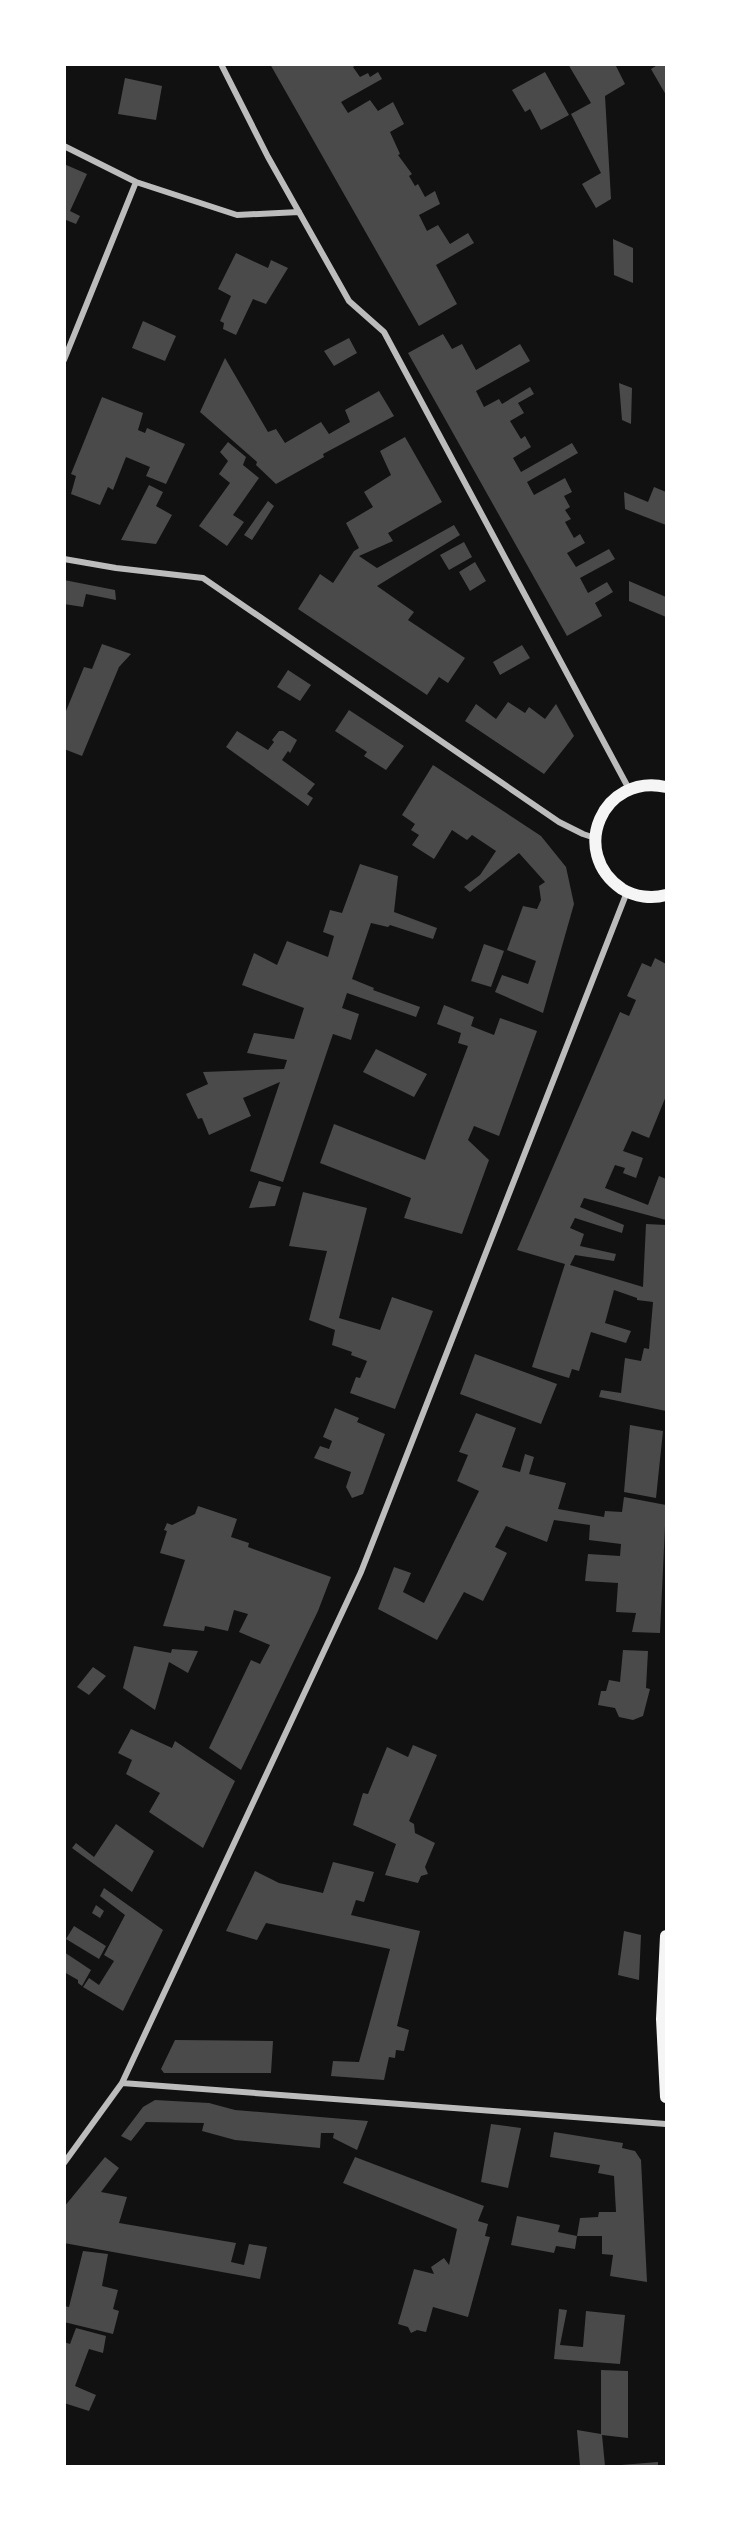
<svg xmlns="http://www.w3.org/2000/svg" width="731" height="2531" font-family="'Noto Sans',sans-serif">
<rect width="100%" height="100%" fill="#111"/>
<path fill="#4a4a4a" d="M270,64H357L353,67L360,77L368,73L370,77L378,72L382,79L341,102L348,113L370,100L378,111L393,102L404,124L390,132L400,154L398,155L412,174L409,176L415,186L418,184L425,197L435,191L440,204L419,215L427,231L438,225L450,244L468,233L474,243L436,265L457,304L419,326Z
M568,64H615L625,84L605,96L611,199L596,208L582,184L601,173L571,114L591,103Z
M659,64H666V95L651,69Z
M545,72L569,115L541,130L530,109L525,112L512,90Z
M125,78L162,86L156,120L118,114Z
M64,164L87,174L70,211L80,216L76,224L66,220L64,225Z
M613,239L633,248V283L614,275Z
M236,253L268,268L271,260L288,268L266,304L253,299L236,335L223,329L224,323L220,321L231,296L218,289Z
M143,321L176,336L165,361L132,348Z
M443,334L452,349L462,344L476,370L520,344L530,361L476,391L484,407L499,399L502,404L530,387L534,394L518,403L524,413L510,421L521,439L525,436L531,447L513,458L521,472L572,443L578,453L527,482L534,495L565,478L572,492L564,496L570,507L565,510L571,519L565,522L574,538L580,534L585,543L567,553L576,567L609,549L615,559L580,578L588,593L607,582L613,592L595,603L602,616L567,636L408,353Z
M349,338L357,353L334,366L324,351Z
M225,358L268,432L276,429L285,443L321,422L329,434L350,422L345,410L379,391L394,416L323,454L324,457L276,484L256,465L257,462L200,412Z
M619,383L632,388L631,424L622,420Z
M102,397L143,413L138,430L145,433L147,428L185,444L166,484L146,476L150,467L126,457L113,490L108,487L100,505L71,494L76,476L71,474Z
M405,437L442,502L388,533L393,541L359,556L377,568L454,525L460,535L377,586L414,612L408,620L465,658L448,683L439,677L427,695L298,609L320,574L333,583L354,551L359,548L346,523L373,507L364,492L391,475L380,451Z
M228,442L246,457L243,465L259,478L233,515L244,522L227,546L199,526L230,483L219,474L228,461L220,452Z
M149,485L163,492L156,506L172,515L156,544L121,540Z
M654,487L666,492V525L625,509L624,492L648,502Z
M268,501L274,506L252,540L244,535Z
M464,542L472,557L449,570L440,555Z
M475,562L486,581L470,591L459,572Z
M64,580L115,590L116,600L86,594L83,607L64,604Z
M629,581L666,597V617L629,601Z
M102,644L131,654L119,667L82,756L64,749V716L84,667L92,669Z
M522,645L530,658L500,675L493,662Z
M288,670L311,685L300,701L277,687Z
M508,702L525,713L529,707L545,719L556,704L574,736L544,774L465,721L476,704L496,719Z
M349,710L404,746L386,770L364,756L367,752L335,731Z
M237,731L268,750L274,742L272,740L279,731H283L297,740L290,753L288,751L282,760L315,784L307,794L313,798L308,806L226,747Z
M433,765L541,836L566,867L574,904L543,1013L495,992L502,975L528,984L536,961L507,950L523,906L537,909L541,900L539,886L545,882L519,853L470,892L464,887L480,875L496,851L472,835L467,840L452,830L434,859L412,845L419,835L411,830L415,824L402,815Z
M360,864L398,876L394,912L437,928L433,939L390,925L388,927L371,923L352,979L374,988L373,990L420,1007L416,1017L347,993L342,1008L359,1014L351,1040L333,1034L283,1182L250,1171L280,1082L243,1098L251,1116L209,1135L202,1118L198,1119L186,1094L208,1084L203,1072L284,1069L287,1060L247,1053L254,1033L294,1039L304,1008L242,985L254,953L277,965L287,941L328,957L334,936L323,932L330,910L342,913Z
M484,944L504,951L491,987L471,981Z
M655,958L666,964V1096L649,1138L632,1131L623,1151L643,1158L636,1178L623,1173L625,1168L615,1165L605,1188L648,1205L659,1176L666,1179V1220L584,1198L580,1207L624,1225L622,1233L575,1218L570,1228L584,1234L580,1246L616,1254L614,1261L575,1255L570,1265L643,1287L646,1224L666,1225V1411L599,1397L601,1390L621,1393L625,1358L641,1361L644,1348L649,1349L653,1302L637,1300V1298L614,1290L605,1323L631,1331L626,1343L591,1332L579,1371L572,1369L569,1378L532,1367L565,1264L517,1250L620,1012L629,1016L636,1000L627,996L642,963L651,967Z
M444,1005L474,1017L471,1026L494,1035L500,1018L537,1031L499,1136L474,1126L468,1140L489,1160L462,1234L404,1218L411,1198L320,1163L334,1124L425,1160L468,1046L458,1043L461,1033L437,1024Z
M376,1049L427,1074L414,1097L363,1072Z
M259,1181L281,1187L275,1206L249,1208Z
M303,1192L367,1208L339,1318L380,1330L392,1297L433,1311L395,1409L350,1393L356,1377L360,1378L367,1361L351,1355L352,1352L332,1345L335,1330L309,1320L327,1251L289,1246Z
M475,1354L557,1384L541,1424L460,1394Z
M335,1408L359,1418L357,1422L385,1434L363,1494L352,1498L346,1487L351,1472L314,1458L320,1446L329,1449L332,1441L323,1437Z
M476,1413L516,1428L502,1467L520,1472L525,1454L534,1457L529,1474L566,1483L558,1509L604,1517L605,1511L622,1512L624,1497L666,1505L660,1633L632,1632L636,1613L616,1612L618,1583L585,1581L588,1554L620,1556L621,1544L589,1540L590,1525L554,1520L547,1542L506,1526L495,1547L507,1553L483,1601L464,1592L437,1640L378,1609L394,1567L411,1573L403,1592L424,1603L479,1491L457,1481L468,1455L459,1452Z
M630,1425L663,1431L656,1498L624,1492Z
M198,1506L237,1519L231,1537L249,1543L248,1547L331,1577L318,1611L241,1770L209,1748L251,1660L260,1664L270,1645L239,1632L248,1614L234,1610L228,1631L205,1626L204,1631L163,1626L185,1560L160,1553L167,1531L164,1530L167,1523L172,1525L195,1514Z
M134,1646L171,1653L172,1649L198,1651L188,1673L169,1662L155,1710L123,1688Z
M623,1650L648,1651L646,1688L650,1689L643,1716L633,1720L619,1717L615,1708L598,1705L601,1691H606L609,1680L620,1682Z
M93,1667L106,1676L89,1695L77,1687Z
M131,1729L172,1748L175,1741L235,1781L203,1848L149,1812L160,1793L126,1774L132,1760L118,1753Z
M413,1745L437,1755L409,1821L414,1824L415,1833L435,1843L425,1867L428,1874L421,1876L418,1883L385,1875L396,1844L353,1825L363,1793L368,1794L387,1747L408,1757Z
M116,1824L154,1851L132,1892L72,1848L76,1843L94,1857Z
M333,1862L374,1872L364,1902L356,1900L351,1915L420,1931L397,2026L409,2030L404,2051L396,2050L395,2058L389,2057L384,2080L331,2076L333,2061L359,2062L390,1949L266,1923L257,1940L226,1931L255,1871L279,1883L323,1893Z
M104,1888L163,1930L123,2011L83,1987L89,1978L99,1985L114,1961L104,1955L125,1915L100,1896Z
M96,1905L104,1911L100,1918L92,1913Z
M74,1926L106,1946L99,1959L66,1939Z
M624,1931L641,1935L639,1980L618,1975Z
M64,1952L91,1970L82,1986L78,1983V1980L64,1972Z
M175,2040L273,2041L271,2073H164L161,2069Z
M155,2100L209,2103L235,2110L368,2121L357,2150L333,2138L334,2133H321L320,2148L235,2140L202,2131L204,2123L146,2122L131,2141L121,2136L143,2107Z
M491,2124L521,2128L508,2188L481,2182Z
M554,2132L623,2143L622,2148L635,2151L641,2160L647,2282L610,2276L613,2255L602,2254V2236H577L575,2249L556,2246L554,2253L511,2245L517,2216L560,2225L558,2232L577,2236L580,2218L598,2217L599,2212H616L614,2176L598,2173L600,2165L550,2157Z
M105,2157L119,2168L101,2192L127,2197L119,2223L236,2243L231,2262L244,2265L249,2244L267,2247L260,2279L64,2243V2207Z
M355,2157L484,2206L478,2221L488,2224L485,2236L490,2237L468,2317L433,2307L426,2332L417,2330L411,2333L408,2327L398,2324L414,2269L434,2274L431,2267L444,2258L449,2265L457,2229L343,2183Z
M83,2251L108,2254L102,2286L118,2290L113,2309L119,2311L113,2334L64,2322V2306L69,2307Z
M559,2309L567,2310L560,2345L583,2347L586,2311L625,2315L620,2364L554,2359Z
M76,2328L106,2336L103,2353L89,2349L75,2386L96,2395L89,2411L64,2403V2342L70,2344Z
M601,2370L628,2371V2438L602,2435L605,2466H580L577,2430L601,2434Z
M658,2462V2466H622L621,2465Z"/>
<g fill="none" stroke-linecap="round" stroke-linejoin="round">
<path stroke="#bcbcbc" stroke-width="6" d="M221,64L268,157L349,301L384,332L629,789
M64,146L136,182L237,215L299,212
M64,360L136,182
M64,559L116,568L203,578L559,822L583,834L595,838
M122,2083L666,2124
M64,2163L122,2083L361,1572L627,892"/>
<path stroke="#f5f5f5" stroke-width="12" d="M666,787C603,773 568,852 622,889C635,897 652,899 666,895
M666,1936L662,2019L666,2097"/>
</g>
<rect width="731" height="2531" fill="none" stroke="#ffffff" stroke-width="132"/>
</svg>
